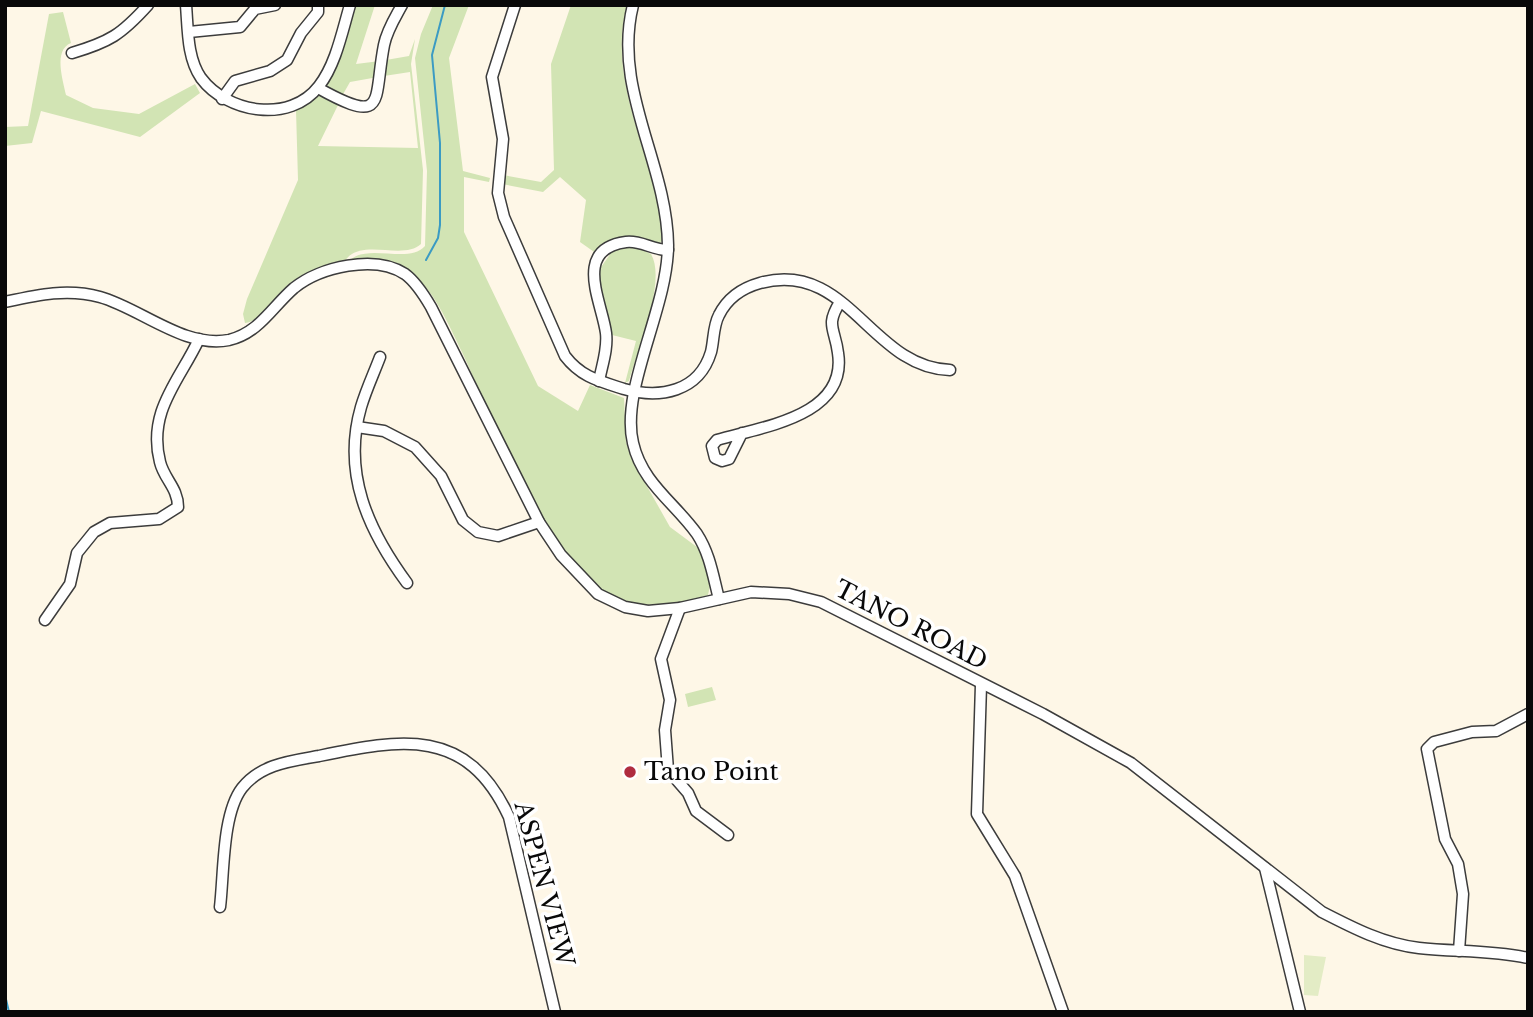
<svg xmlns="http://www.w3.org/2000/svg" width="1533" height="1017" viewBox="0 0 1533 1017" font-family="'Libre Baskerville',serif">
  <rect width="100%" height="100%" fill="#fef7e7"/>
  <g fill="#d2e4b4">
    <path d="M354,5H375L356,64L380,61L378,77L350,82L342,96L327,86Z"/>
    <path d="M433,5H469L449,58L463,171L490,178L489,182L464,177V232L538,386L578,411L590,385L624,398L626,442L631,458L670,527L701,550L710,586L708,595C678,605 645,610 615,597C547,566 493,418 462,352C448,324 433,286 406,269C389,258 368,260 349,261C368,242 408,265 425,246L427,171L415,58L421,34Z"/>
    <path d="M571,5H627C605,85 658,160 663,240L659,244L652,245L638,239L597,254L580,242L586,200L560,177L543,192L502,184L503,175L541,182L554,170L551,64Z"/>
    <path d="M63,12L71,43C53,50 63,80 66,95L93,108L139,114L195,84L200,93L140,137L41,111L32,143L5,146V127L28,126L49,14Z"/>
    <path d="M415,39L411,64L423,170L421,244C403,261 360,237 345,261C325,265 305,271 289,284C275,295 263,321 245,323L243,314L247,299L298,180L296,110L320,94L339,103L318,146L418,148L410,72L384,76L386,60L409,56Z"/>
    <path d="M632,245L651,254C667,281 637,351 629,381L625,383L636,341L608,334L597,273L613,250Z"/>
    <path d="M712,687L716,700L688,707L685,694Z"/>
  </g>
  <path fill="#e3ecc5" d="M1304,955L1326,957L1318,996L1304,995Z"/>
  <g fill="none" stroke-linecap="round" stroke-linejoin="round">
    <g stroke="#3b9bc3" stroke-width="2">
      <path d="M426,260L438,238L440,225V143L432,55L445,5"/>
      <path d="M5,995L9,1012"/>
    </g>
    <defs>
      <g id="minor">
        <path d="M186,5C188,29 187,58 201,78C227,113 290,124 319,86C336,64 342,32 350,5"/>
        <path d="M515,5L492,77L503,139L498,193L504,217L565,356C581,377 599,381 624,389C660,399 699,392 711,352C714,340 713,326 719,315C727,299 742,288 760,283C848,259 871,368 950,370"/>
        <path d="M633,5C612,89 667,163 668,245C668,308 620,389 633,443C642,483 675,503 697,534C710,554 713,576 719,599"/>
        <path d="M189,32L240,27L255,9L275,5"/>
        <path d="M72,53C109,42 121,35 148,5"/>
        <path d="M318,88C388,127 373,101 384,45C387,30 395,18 402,5"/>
        <path d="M222,99L235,81L270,71L287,60L301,33L318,12V5"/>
        <path d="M5,302C37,295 67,288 100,297C140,308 185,349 229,340C259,333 272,307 294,288C320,267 375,254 405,274C416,282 424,295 431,307L539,522L561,555L598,594L625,607L648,611L680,608L751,592L789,594L821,602L1043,714L1131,763L1322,912C1353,928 1384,944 1419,948C1455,952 1492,950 1528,958"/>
        <path d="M380,357C374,373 366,390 361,407C342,473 368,530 407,583"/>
        <path d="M599,381C602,365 608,349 606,333C602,302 572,249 626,242C641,240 652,250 668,250"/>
        <path d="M357,427L384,431L415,447L441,476L463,520L478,532L498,536L539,522"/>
        <path d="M742,433L729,459L722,461L715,458L712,446L717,440C760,427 848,417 838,353C835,328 825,326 840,302"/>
        <path d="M680,608L661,659L670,700L665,730L668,770L688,793L696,811L728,835"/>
        <path d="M45,620L70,584L77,553L94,532L110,523L159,519L178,507C178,488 164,479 160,462C147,411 180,380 199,339"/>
        <path d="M981,685L977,814L1015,876L1063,1012"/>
        <path d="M1265,868L1300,1012"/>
        <path d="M220,907C224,874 222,814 242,788C261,764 291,761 319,756C401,739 467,726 509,817L555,1012"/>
        <path d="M1459,951L1463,894L1458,864L1445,839L1427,749L1434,742L1472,732L1496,731L1528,714"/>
      </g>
    </defs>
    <use href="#minor" stroke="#3c3c3c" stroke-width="13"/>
    <use href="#minor" stroke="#fff" stroke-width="10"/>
  </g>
  <circle fill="#af2c3f" stroke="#fff" stroke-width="2.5" cx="630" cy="772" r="7"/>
  <g text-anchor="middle" stroke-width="7" stroke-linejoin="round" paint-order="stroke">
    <g font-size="24" fill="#090909" stroke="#fff">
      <text transform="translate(911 625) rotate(27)" y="8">TANO ROAD</text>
      <text transform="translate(544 884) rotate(75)" y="8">ASPEN VIEW</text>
    </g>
    <g font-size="24" fill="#090909" stroke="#fff" text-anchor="start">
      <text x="644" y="780">Tano Point</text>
    </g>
  </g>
  <rect width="1533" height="1017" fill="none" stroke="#090909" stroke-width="14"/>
</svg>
